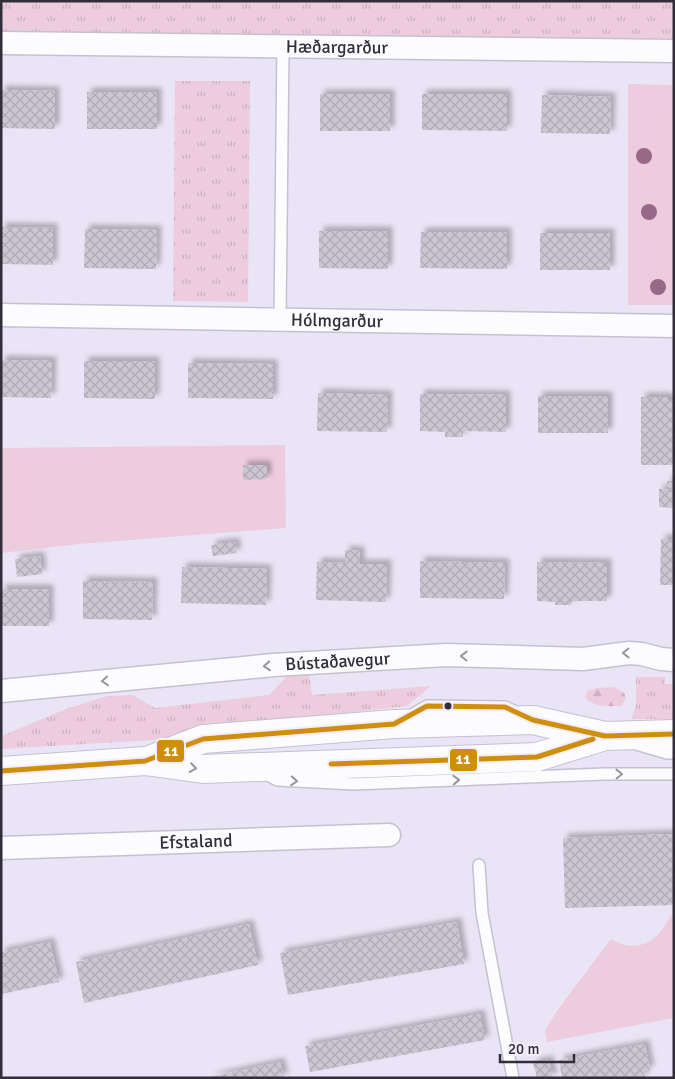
<svg xmlns="http://www.w3.org/2000/svg" width="675" height="1079" viewBox="0 0 675 1079" font-family="Signika,sans-serif">
  <defs>
    <pattern id="grass-tufts" width="24" height="20" patternUnits="userSpaceOnUse" patternTransform="scale(1.25)"><rect width="24" height="20" fill="#edccde"/><path d="M3 7l-1-3M5 7V3M7 7l1-3M15 17l-1-3M17 17v-4M19 17l1-3" fill="none" stroke="#ccb0bf"/></pattern>
    <pattern id="forest-firs" width="22" height="20" patternUnits="userSpaceOnUse" patternTransform="scale(1.25)"><rect width="22" height="20" fill="#edccde"/><path d="M5 1l3.5 6h-7zM16 11l3.5 6h-7z" fill="#ccb0bf"/></pattern>
    <pattern id="building-cross-hatch" width="8" height="8" patternUnits="userSpaceOnUse" patternTransform="scale(1.25)"><rect width="8" height="8" fill="#ccc6d3"/><path d="M0 0l8 8M0 8l8-8" fill="none" stroke="#b0aab6"/></pattern>
    <filter id="shadow"><feDropShadow dx="4.5" dy="-4.5" stdDeviation="2.5" flood-color="#0004"/></filter>
  </defs>
  <rect width="100%" height="100%" fill="#eae5f6"/>
  <g fill="url(#grass-tufts)">
    <path d="M1,1H674V39L1,35Z"/>
    <path d="M175,81H250L248,302L173,301Z"/>
    <path d="M309,674L312,695L431,686L407,706L254,723L155,740L1,749V736L66,709L107,696L133,695L155,708L269,695L286,677Z"/>
    <path d="M636,677H665V684H674V719H631L636,706Z"/>
  </g>
  <path fill="url(#forest-firs)" d="M614,687L624,693L626,698L621,706C607,706 596,708 585,698L587,691L597,688Z"/>
  <g fill="#edccde">
    <path d="M628,84L674,85V305H628Z"/>
    <path d="M285,445L286,528L79,544L1,553V448Z"/>
    <path d="M670,916H674V1018L547,1042L545,1030L559,1008L611,939C637,955 659,941 670,916Z"/>
  </g>
  <g fill="url(#building-cross-hatch)" filter="url(#shadow)">
    <path d="M1,90L55,91V129L1,128Z"/>
    <rect x="87" y="92" width="70" height="37"/>
    <rect x="320" y="94" width="70" height="37"/>
    <path d="M422,94H507V131L422,130Z"/>
    <path d="M542,95L611,97L610,134L541,133Z"/>
    <path d="M1,227L53,228V265L1,264Z"/>
    <path d="M85,229L157,230L156,269L84,268Z"/>
    <path d="M319,231H388V269L319,268Z"/>
    <path d="M421,232H507V269L420,268Z"/>
    <rect x="540" y="233" width="70" height="37"/>
    <path d="M1,360L52,361L51,398L1,397Z"/>
    <path d="M84,361H155V399L84,398Z"/>
    <path d="M188,363L273,364V399L188,398Z"/>
    <path d="M318,393L388,395L387,432L317,431Z"/>
    <path d="M420,394L506,395V432L463,431V437H445V432L420,431Z"/>
    <rect x="538" y="396" width="70" height="37"/>
    <path d="M641,397H668V400H674L673,465H641Z"/>
    <path d="M243,465H267V479L243,480Z"/>
    <path d="M667,481H674V508L659,507V489H667Z"/>
    <path d="M661,539H674V585H660Z"/>
    <path d="M235,542L237,553L213,556L211,545Z"/>
    <path d="M345,550L360,551V564H387L386,602L316,600L317,562L345,563Z"/>
    <path d="M40,556L42,574L17,577L15,559Z"/>
    <path d="M420,561L505,563L504,599L420,598Z"/>
    <path d="M537,562L607,563V601H572L571,605H555V602L537,601Z"/>
    <path d="M182,567L267,569L266,605L181,603Z"/>
    <path d="M83,581L153,582L152,620L83,619Z"/>
    <rect x="1" y="589" width="48" height="37"/>
    <path d="M674,834V905L565,908L563,838Z"/>
    <path d="M457,922L464,964L288,995L280,953Z"/>
    <path d="M249,924L258,965L84,1003L76,962Z"/>
    <path d="M50,942L59,982L1,994V952Z"/>
    <path d="M480,1014L485,1040L310,1072L305,1046Z"/>
    <path d="M645,1044L650,1070L644,1071L645,1078H562L559,1060Z"/>
    <path d="M549,1060L553,1078H537L533,1063Z"/>
    <path d="M280,1062L284,1078H211V1077Z"/>
  </g>
  <g fill="none" stroke-linecap="round" stroke-linejoin="round">
    <defs>
      <g id="lane">
        <path d="M280,319L283,46"/>
        <path d="M408,717L427,706L505,707L518,713"/>
        <path d="M636,744L667,753H674"/>
        <path d="M268,775L277,780L354,784L605,774H674"/>
        <path d="M479,865L482,913L513,1078"/>
      </g>
      <g id="street">
        <path id="s1" d="M1,43L674,51"/>
        <path id="s2" d="M1,315L674,326"/>
        <path id="s3" d="M1,691L274,665L446,655L583,659L629,653L642,654L661,659L674,660"/>
        <path id="s4" d="M1,848L389,835"/>
      </g>
      <g id="secondary">
        <path d="M147,761L203,739L394,724L533,720L605,736L674,734"/>
        <path d="M1,771L145,761L203,769L537,757L605,736"/>
      </g>
    </defs>
    <use href="#lane" stroke="#c5c1d0" stroke-width="14"/>
    <use href="#street" stroke="#c5c1d0" stroke-width="25"/>
    <use href="#secondary" stroke="#c5c1d0" stroke-width="30"/>
    <use href="#lane" stroke="#fcfbfe" stroke-width="11"/>
    <use href="#street" stroke="#fcfbfe" stroke-width="22"/>
    <use href="#secondary" stroke="#fcfbfe" stroke-width="28"/>
    <defs>
      <g id="bus-1">
        <path d="M331,764L537,757L593,739"/>
        <path d="M1,771L145,761L203,739L394,724L427,706L505,707L533,720L605,736L674,734"/>
      </g>
    </defs>
    <use href="#bus-1" stroke="#f2eefd" stroke-width="9"/>
    <use href="#bus-1" stroke="#cf8e0c" stroke-width="5"/>
  </g>
  <g fill="#976987">
    <circle cx="644" cy="156" r="8"/>
    <circle cx="649" cy="212" r="8"/>
    <circle cx="658" cy="287" r="8"/>
  </g>
  <defs><path id="oneway-chevron" d="M-2-3.5L2.5 0L-2 3.5" fill="none" stroke-width="1.6" stroke-linecap="round" stroke-linejoin="round" transform="scale(1.25)"/></defs>
  <g stroke="#96949c">
    <use href="#oneway-chevron" transform="translate(626 653) rotate(179)"/>
    <use href="#oneway-chevron" transform="translate(464 656) rotate(-179)"/>
    <use href="#oneway-chevron" transform="translate(267 666) rotate(175)"/>
    <use href="#oneway-chevron" transform="translate(105 681) rotate(175)"/>
    <use href="#oneway-chevron" transform="translate(193 768) rotate(8)"/>
    <use href="#oneway-chevron" transform="translate(619 774) rotate(-1)"/>
    <use href="#oneway-chevron" transform="translate(456 780) rotate(-2)"/>
    <use href="#oneway-chevron" transform="translate(294 781) rotate(4)"/>
  </g>
  <circle fill="#312d3b" stroke="#f2eefd" stroke-width="2" cx="448" cy="706" r="4.5"/>
  <g text-anchor="middle" stroke-width="4" stroke-linejoin="round" paint-order="stroke">
    <g font-size="18" fill="#312d3b" stroke="#f2eefd">
      <text dy="6" stroke="none"><textPath href="#s1" startOffset="336">Hæðargarður</textPath></text>
      <text dy="6" stroke="none"><textPath href="#s2" startOffset="336">Hólmgarður</textPath></text>
      <text dy="6" stroke="none"><textPath href="#s3" startOffset="338">Bústaðavegur</textPath></text>
      <text dy="6" stroke="none"><textPath href="#s4" startOffset="195">Efstaland</textPath></text>
    </g>
  </g>
  <g stroke="#f2eefd" stroke-width="2">
    <rect x="156" y="739" width="29" height="24" rx="5" fill="#cf8e0c"/>
    <rect x="449" y="748" width="29" height="24" rx="5" fill="#cf8e0c"/>
  </g>
  <g font-size="14" text-anchor="middle" font-weight="bold" fill="#fff">
    <text x="171" y="756">11</text>
    <text x="463" y="764">11</text>
  </g>
  <rect width="675" height="1079" fill="none" stroke="#312d3b" stroke-width="5"/>
  <path d="M500 1054v8h74v-8" fill="none" stroke="#312d3b" stroke-width="2.5"/>
  <text x="508" y="1054" font-size="15" fill="#312d3b" stroke="#f2eefd" stroke-width="4" paint-order="stroke">20 m</text>
</svg>
